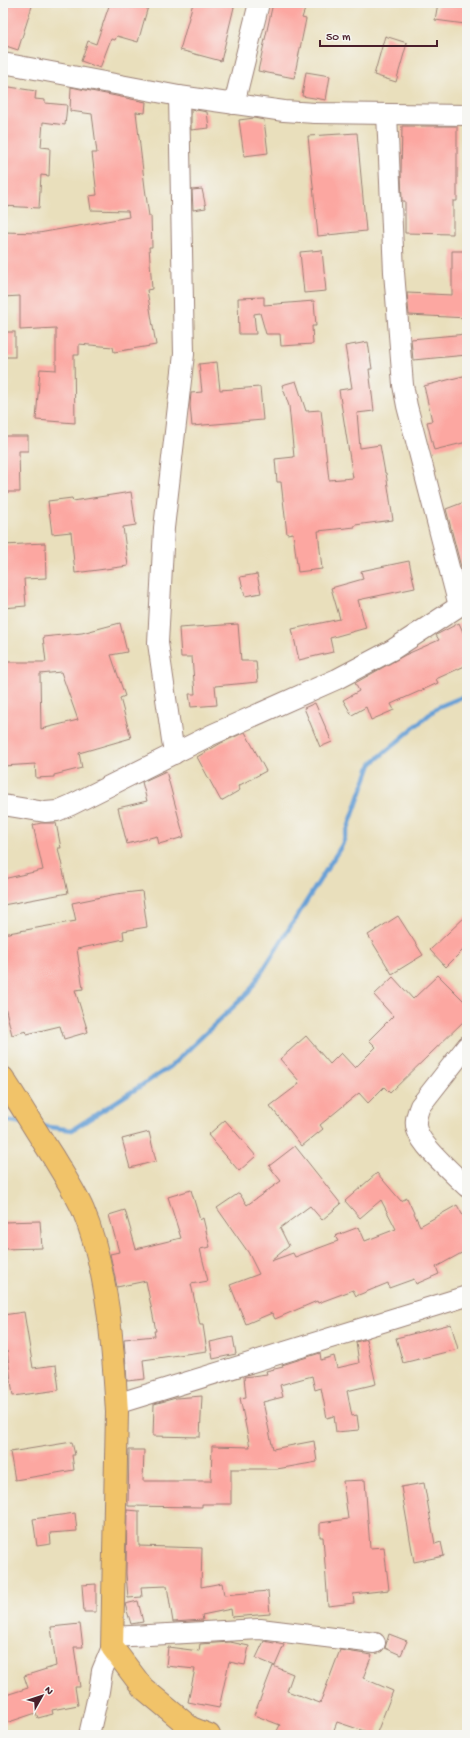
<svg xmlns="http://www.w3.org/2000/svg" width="470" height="1738" viewBox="0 0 470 1738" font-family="'Gochi Hand',sans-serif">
  <rect width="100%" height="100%" fill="#f6f6f2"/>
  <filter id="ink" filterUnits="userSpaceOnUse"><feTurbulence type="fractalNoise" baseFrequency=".025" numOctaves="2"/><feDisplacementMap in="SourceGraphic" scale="8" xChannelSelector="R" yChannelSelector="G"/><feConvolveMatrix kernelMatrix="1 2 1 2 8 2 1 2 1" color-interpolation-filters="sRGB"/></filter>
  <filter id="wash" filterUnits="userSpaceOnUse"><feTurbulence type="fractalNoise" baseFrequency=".012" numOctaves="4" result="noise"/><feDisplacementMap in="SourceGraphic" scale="16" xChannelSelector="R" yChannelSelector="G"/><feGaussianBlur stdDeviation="0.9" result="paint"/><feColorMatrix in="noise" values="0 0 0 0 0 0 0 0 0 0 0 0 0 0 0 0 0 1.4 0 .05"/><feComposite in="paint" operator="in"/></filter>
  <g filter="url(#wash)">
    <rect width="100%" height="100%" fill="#e9dfbc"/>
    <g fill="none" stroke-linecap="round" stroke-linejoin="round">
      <g stroke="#68a0d6" stroke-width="4.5">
        <path d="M3,1120L23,1123"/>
        <path d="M42,1126L72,1130L170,1067L249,992L342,845L371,764L438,707L467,695"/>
      </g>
    </g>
    <g id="blocks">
      <g fill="#fca7a1" fill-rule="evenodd">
        <path d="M6,3H33L18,50L3,45V12Z"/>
        <path d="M110,3H149L138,42L117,36L115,40L111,39L100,68L81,61L88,41L96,44Z"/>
        <path d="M193,3H235L221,61L180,50Z"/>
        <path d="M273,3H307L302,18L306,19L294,78L258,71Z"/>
        <path d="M438,3H467L465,24L435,20Z"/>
        <path d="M385,36L407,43L396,82L374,75Z"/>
        <path d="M306,72L330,76L326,100L302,96Z"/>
        <path d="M3,86L36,91L35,99L45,100V103L67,105L65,125L43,122L41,147L50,148L49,176L41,175L39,208L3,206Z"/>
        <path d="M71,87L146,102L145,113L136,112L145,188L149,216H151L152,247H149L152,289L147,290L156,345L114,352L113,347L79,344V355H74L75,423L36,420L40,369L56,370V328L20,330V296L3,297V232L39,233L129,217L128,211L91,210L89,196L97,195L92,153H97L92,114L70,111Z"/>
        <path d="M191,109L207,112L209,128L191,130Z"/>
        <path d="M254,118L264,120L268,153L244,156L239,120Z"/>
        <path d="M402,126H457V201H453V234L405,233V201H402L401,173Z"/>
        <path d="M357,133L366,231L318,236L308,136Z"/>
        <path d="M202,189L206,208L193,210L192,190Z"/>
        <path d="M322,250L326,291L304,293L300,252Z"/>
        <path d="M452,251H467V318L409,315L407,293L452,295Z"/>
        <path d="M264,297V305L314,301L316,326H312L313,344L281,346L280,334H266L260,313L254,314L256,334H239L238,298Z"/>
        <rect x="3" y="332" width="12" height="25"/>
        <path d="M467,334V355L413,360L411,339Z"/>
        <path d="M368,342L372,369H369L374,411L357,413L360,448L380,445L385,473H386L393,520L355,525V527L318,531L322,569L298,572L293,533L287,534L281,482H277L275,459L294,457L289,406L282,385L296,381L306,411L321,410L329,480L353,478L339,390L352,388L345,346Z"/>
        <path d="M217,362L220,390L260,387L263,420L192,426L190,405L191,393L202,392L199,364Z"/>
        <path d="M467,375V442L434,450L427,422L432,421L424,386Z"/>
        <path d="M3,436H28V451H19L20,492H3Z"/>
        <path d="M131,492L136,525L123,527L128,566L75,573L71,532L52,534L48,501L72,498L73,501Z"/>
        <path d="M467,501V590L446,509Z"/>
        <path d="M45,543L46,578L24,579L26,606L3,608V545Z"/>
        <path d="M409,561L415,588L358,600L366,628L330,638L333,652L299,660L292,629L340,619L331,588L363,579L361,571Z"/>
        <path d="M257,574L261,593L245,596L240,577Z"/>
        <path d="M120,623L127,652L111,655L125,696L120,698L131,738L79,753L82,768L54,775V777L36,778L35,764L3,766V662H46L43,637L82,633ZM61,672L78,720L41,729L40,674Z"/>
        <path d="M459,623L467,641V665L436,679L438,683L391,704L394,710L371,720L366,707L352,715L343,700L359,691L355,683L405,655L439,640L436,635Z"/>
        <path d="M238,624L241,661H256L258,682L215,686L217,705L191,707L189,694H195L192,657H181L179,628Z"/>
        <path d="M315,703L332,742L320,747L304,708Z"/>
        <path d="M245,732L266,771L238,786L240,790L221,801L197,757L221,743Z"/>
        <path d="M166,771L184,837L159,844L157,836L127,844L118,808L147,801L142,782Z"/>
        <path d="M41,823H56L61,848H58L68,893L3,905V879L43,870L33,825Z"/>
        <path d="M142,891L147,927L123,931L124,939L77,949L83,989L75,990L88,1032L64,1039L60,1026L27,1034L26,1031L12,1035L3,998V934L76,921L72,903L116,894Z"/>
        <path d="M467,915V946L446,967L430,950Z"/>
        <path d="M398,916L423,955L392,974L368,935Z"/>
        <path d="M438,975L467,1004V1018L390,1093L384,1087L368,1103L359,1093L320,1125L323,1129L302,1146L270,1106L299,1084L298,1082L299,1081L280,1059L306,1036L330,1064L341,1053L355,1068L376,1047L369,1040L393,1016L374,995L393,977L413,999Z"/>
        <path d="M225,1120L256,1156L239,1171L208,1135Z"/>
        <path d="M149,1132L156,1161L130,1168L122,1139Z"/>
        <path d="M295,1146L341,1204L322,1220L310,1206L280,1228L289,1246L271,1261L293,1253L295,1257L338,1241L335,1236L359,1227L365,1241L396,1229L381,1200L360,1218L345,1201L377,1173L401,1201L407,1198L420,1226L457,1205L467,1223V1250L436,1267L439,1274L416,1284L414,1279L389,1288L388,1283L356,1296L353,1290L318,1303L317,1301L275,1319L272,1313L246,1324L230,1285L259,1274L248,1252L217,1208L239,1193L247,1205L281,1181L269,1166Z"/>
        <path d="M191,1190L200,1220L203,1218L210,1247L200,1249L208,1281L191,1284L200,1325H203L207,1351L143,1360L145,1379L127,1381L124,1339L155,1336L154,1331H156L146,1281L117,1287L110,1254L119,1252L109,1215L125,1210L136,1249L181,1238L168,1197Z"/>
        <path d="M40,1221L42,1248L3,1249V1222Z"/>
        <path d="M24,1312L33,1368L56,1365L59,1390L13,1396L7,1351L3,1352V1315Z"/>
        <path d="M451,1324L458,1349L403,1363L396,1338Z"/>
        <path d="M233,1337L236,1354L213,1359L210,1342Z"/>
        <path d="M366,1339L376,1384L347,1391L352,1416L357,1415L359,1430L336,1432L334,1416L327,1418L321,1388L315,1390L312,1376L280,1385L283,1397L263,1402L273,1449L314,1441L317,1462L277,1469H231V1504H202V1507L128,1506L129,1450H144L143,1481H211L212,1446L250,1447L240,1398L246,1397L244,1377L267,1374L266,1371L283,1367L282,1365L320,1353L321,1360L334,1356L337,1368L359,1363L356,1342Z"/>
        <path d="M202,1396L200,1437L153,1436L154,1404L176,1398Z"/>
        <path d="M72,1442L75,1455H72L74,1470L15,1480L10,1452Z"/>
        <path d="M365,1480L370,1548L384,1547L389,1590L353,1594L354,1603L328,1606L323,1537H320V1523L348,1519L343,1481Z"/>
        <path d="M424,1483L435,1544L441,1542L444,1556L414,1562L401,1487Z"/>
        <path d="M127,1510L139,1511V1546L202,1548L201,1587L222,1583L224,1595L268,1591L270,1614L232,1617L231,1609L202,1615L203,1620L173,1622L167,1586L141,1587L142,1597L128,1598L126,1573Z"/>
        <path d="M75,1513L77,1531L50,1533L51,1544L37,1546L33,1519Z"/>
        <path d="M96,1584V1612H84L82,1585Z"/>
        <path d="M138,1601L143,1622L131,1624L125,1604Z"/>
        <path d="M80,1624L83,1647H74L80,1687H75L78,1705L52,1710L53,1714L38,1718L36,1713L6,1723L3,1714V1696L28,1688L24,1676L56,1666L51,1627Z"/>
        <path d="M389,1634L407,1641L401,1655L385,1648Z"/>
        <path d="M264,1641L284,1645L275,1666L256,1658Z"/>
        <path d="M230,1642L249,1646L245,1665L229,1662L219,1708L188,1702L195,1669L166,1666L168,1647L199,1651L200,1644Z"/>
        <path d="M340,1650L372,1655L363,1678L393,1691L376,1735L337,1722L332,1735H275L280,1725L254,1715L273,1666L293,1674L287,1691L320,1703Z"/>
      </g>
    </g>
  </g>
  <g filter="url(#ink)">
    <use href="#blocks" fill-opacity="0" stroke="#9a7f74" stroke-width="1"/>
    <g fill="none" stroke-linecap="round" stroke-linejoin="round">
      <defs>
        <g id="minor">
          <path d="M3,63L179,96L284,111L315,113L467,115"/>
          <path d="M234,104L259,3"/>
          <path d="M387,114L394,272L403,385L407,406L459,606"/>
          <path d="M174,754L158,643L164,528L184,354L179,96"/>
          <path d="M3,805L45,812L57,811L71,805L211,735L337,679L392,650L467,601"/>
          <path d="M467,1046L420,1106C417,1114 414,1122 417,1130C422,1147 454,1174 467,1187"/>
          <path d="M116,1404L467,1296"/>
          <path d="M112,1637L260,1629L375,1643"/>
          <path d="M89,1735L99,1691L102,1671L112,1647"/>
        </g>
        <path id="major" d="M3,1078C20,1104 36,1131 53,1157C63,1174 75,1192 83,1210C108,1270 113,1347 117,1412L112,1647L143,1688L191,1728L209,1735"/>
      </defs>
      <use href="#minor" stroke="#9a7f74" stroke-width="22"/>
      <use href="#major" stroke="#9a7f74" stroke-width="24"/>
      <use href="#minor" stroke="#fff" stroke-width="20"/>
      <use href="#major" stroke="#f1c369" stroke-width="22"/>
    </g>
  </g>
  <rect width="470" height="1738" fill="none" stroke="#f6f6f2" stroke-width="16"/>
  <g transform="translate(42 1696) rotate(51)" stroke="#f6f6f2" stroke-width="3" paint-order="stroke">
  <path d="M0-3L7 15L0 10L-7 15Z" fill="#4a1f2b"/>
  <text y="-6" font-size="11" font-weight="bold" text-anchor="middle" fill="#4a1f2b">N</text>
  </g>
  <path d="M320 40v6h117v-6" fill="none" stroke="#4a1f2b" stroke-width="2"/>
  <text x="326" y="40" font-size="12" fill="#4a1f2b" stroke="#f6f6f2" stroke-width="3" paint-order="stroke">50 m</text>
</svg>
